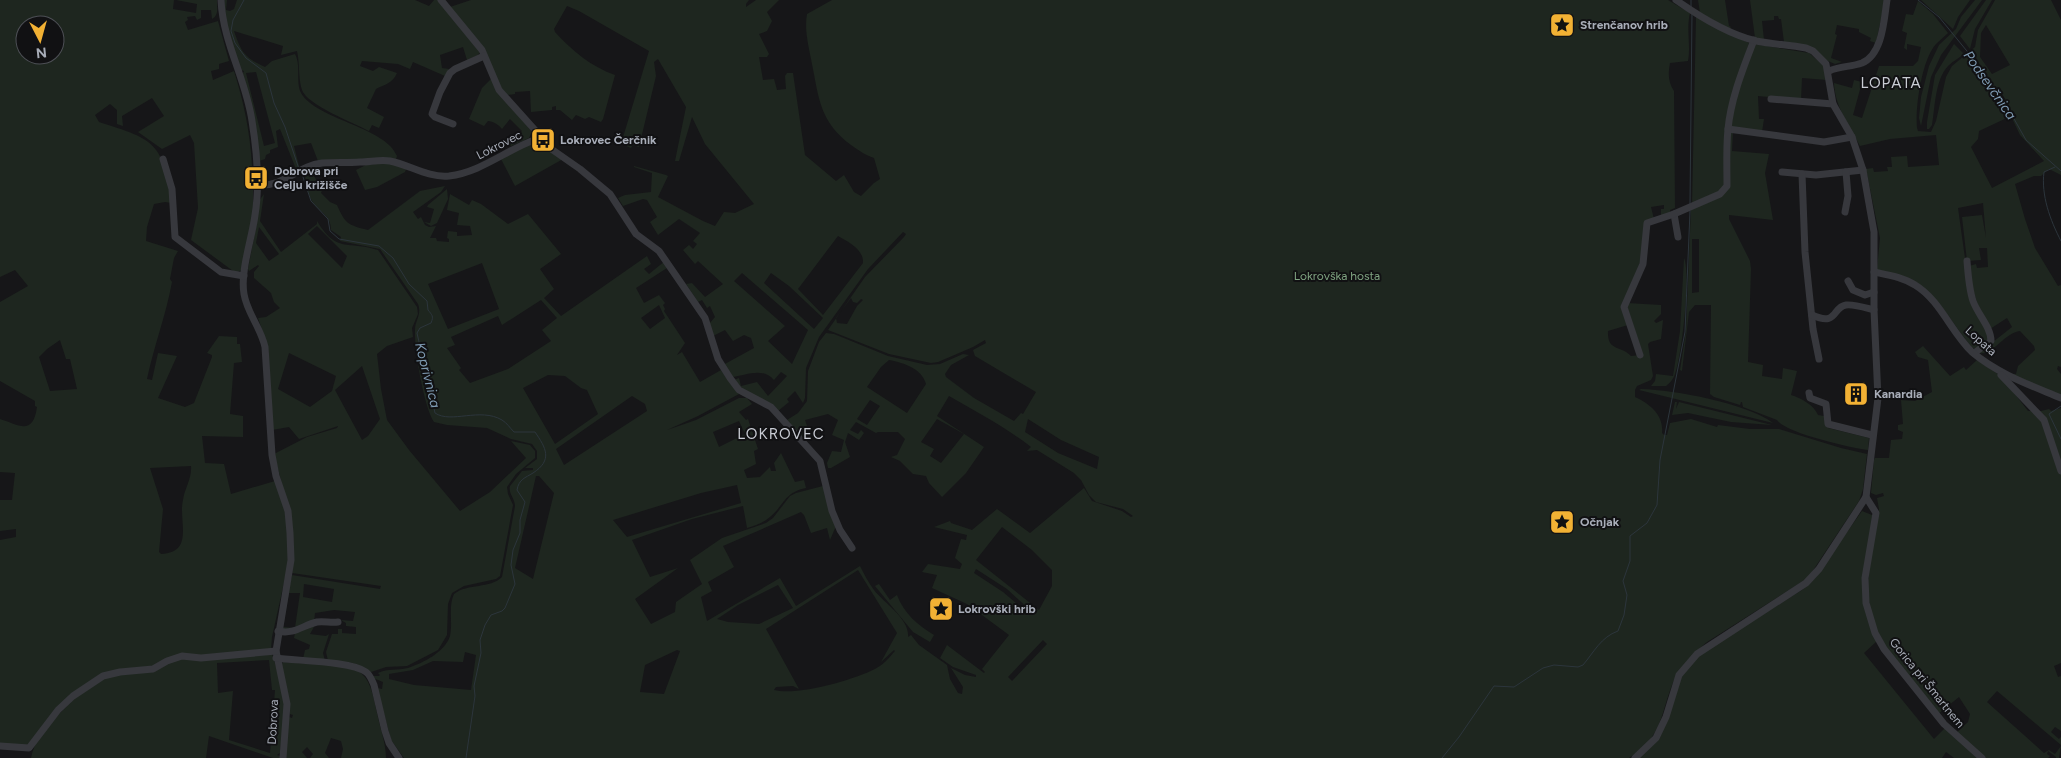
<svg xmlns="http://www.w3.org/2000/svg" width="2061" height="758" viewBox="0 0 2061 758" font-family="Figtree,sans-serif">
  <rect width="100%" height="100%" fill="#161618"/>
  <g fill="#1e261f" fill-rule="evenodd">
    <path d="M0,0H174L173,9L196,13L197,4L176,0H217C217,8 219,15 212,19L211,10H201V18L197,20L195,16L187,17L188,20L185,22L188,30L218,21L229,61L219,64V69L211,71L213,80L234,71C244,103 250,132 252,166L245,167V173L253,172V213L242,270L237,272L233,271L191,240L198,208L194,143L190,135L162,149L138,132L164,116L152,98L122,116L123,126L117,124V110L110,104L95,115L99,122C156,140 162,142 172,203L165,202L154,204L147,227L146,241L178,251L174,258L170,279L172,282C166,315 154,346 147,379L152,380L158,353L177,356L158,398L185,407L194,403L212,357V355L207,353L219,336L237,337V344H240L242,362L234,363L230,414L243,416V437L202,436L205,463L224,464L231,494L275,481L286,512L289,560L272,637L271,649L174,659L272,654L284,691L285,707L280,753L277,755L280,756V758H273L209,736L206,758H31C38,725 71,702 94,680L26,746L0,745V540L16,537V529L0,531V500H12L15,473L0,472V419C19,425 33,436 37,407L35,406V401L0,381V302L28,286L15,270L0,277ZM25,25H55V55H25ZM60,340L66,359H70L77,389L50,391L39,357L47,349ZM191,466C192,479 185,487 183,500C178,520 195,553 161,554L159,552L163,509L150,468ZM269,660L272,690H275L270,753L229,740L233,691L218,693L217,663Z"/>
    <path d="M224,0H227L226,10L230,11L234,9L237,0H415L429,6L434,0H438L480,52L478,55L467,60L463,47L440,55L442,68L449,69L445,76L413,62L410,69L398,64L362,61L360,66L373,71L379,67L397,73C392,84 385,84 376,89L367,108L384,117L379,128L372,125L369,131C354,123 307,105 302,90C298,78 300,64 297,51L281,55L283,46L234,31C241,52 245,58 265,67L272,61L295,54C302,67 294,85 303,96C321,120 386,128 397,156L396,159L318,161L311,143L294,146L299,166L296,169L280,129L276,131L278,147L270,150V153L266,155L265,159L259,161L242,75L244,71L240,70L227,31ZM256,72L275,143L264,146L246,73Z"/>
    <path d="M471,0H749L746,4V7L756,0H779L767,12L772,21L767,31L759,34L769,54L767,57H759L763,80L774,79L777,90L786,89L785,76L787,73H793L805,155L836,181L844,175L854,192L861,196L874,183L880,179L874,158C865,155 860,151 851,145C820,122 819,99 812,64C809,47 804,31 807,14L832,0H1668L1690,13C1686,29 1691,46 1688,61L1670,63C1668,74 1668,82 1674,91L1675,208L1670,210L1671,215L1661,217V209H1664V205L1651,207L1654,219L1651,220L1640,263L1623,303L1628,325L1608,331C1607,352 1621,345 1631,356L1642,355L1627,310V303L1661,305V314L1654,321L1656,323L1663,320L1661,339L1650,342L1648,344L1653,376L1651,380L1637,386L1635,390V397C1650,404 1664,415 1662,433L1664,435H1667L1670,423L1691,419L1717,427L1718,425L1750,429H1779L1841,448L1867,454L1863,489L1859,501L1808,578L1707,642C1694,653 1681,665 1674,680C1660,713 1664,736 1629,758H404L391,740L377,688L382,689L383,682L373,678V676H379L380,675L378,673C388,668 397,671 408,668C423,663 445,652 450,636C453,622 448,607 454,594C468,583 490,589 502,577L515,506C515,498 508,494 510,486L522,471L533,470V468H525L537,459V451L532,444L511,439L487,428L447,425L434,422C424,407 414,349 415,330C415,320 422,315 418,304L380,249L340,241L341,237L331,230C331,214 319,213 312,201C307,192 305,181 305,170L307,169L310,170L319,184H324L321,193L330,202L337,205C345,223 347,225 368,230L420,191L445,186L441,192L413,212L418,219L421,217L425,225L429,227L436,226L430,238H436L437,241L449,242V239L447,238L448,231L457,232V236L472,235L470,226L457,225L459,213L447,210L450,194L469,205L472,200L481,204L508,224L528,214L561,254L540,269L554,289L544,298L561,316L647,256L651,264L644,269L649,274L665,261L668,267L667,268L636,288L644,303L659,295L665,303L663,305L665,309L664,311L685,343L677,355L682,352L700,382L721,370L739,394L698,416L667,430L696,420L739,398H747L752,404L739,412L746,420L748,419L758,449L754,451L756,464L744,470L747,478L760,477L770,467L771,471H776L774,463L781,453L795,482L804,480L806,488C782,493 784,508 766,520C760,524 753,526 747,528L743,506L692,519L632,540L650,577L678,568L635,599L651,624L675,612L676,602L702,584L690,560L722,538L766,523L773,518L790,496L796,493L823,486L836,526L830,540L827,528L811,533L804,515L801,512L723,546L734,567L708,582L712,591L701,597L707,621L780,578L796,606L860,566C864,574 868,582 874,590C884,603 910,619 908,637L911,635L919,645L947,665L950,679L958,693L962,694L963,687L951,668L965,675L976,677V675L953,667L940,658L947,645L984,673L985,672L982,669L1009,635L967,604L932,588L937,575L922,572L928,564L960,569L962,564L955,558L961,539L966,540L967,535L934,527L950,521L951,523L972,530L997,509L1030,533L1084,488L1092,501L1122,511L1131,517L1133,516L1123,509L1096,502L1089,495L1081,480L1074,473L1037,450L1027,451L1031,447C1005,427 977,412 949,396L937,416L984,447L966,473L942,497L929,483L926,476L913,474L900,461L891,457L897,455L905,439L898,432H878L876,433L856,422L850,430L858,434L861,430L864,433L859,440L848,433L845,442L850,457L831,468H828L827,463L832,451L841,452L844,440L832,435L838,420L828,414L805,420L811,438H803L787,420L798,413L807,401L808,371L819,342L826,333L834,334L888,356L927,365L940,364L963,354L969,355L951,365L945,374L946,377L974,398L1014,421L1021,413L1023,414L1036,392L975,356L973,350L986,343L985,340L973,347L938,362L931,363L889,354L828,330L865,277L904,237L906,234L903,232L868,269L819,337L806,368L805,398L803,403L795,391L787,399L789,402L778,411L746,392L734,380L739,378L741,386L757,382L768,396L787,376L781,372L774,380C763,367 746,375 733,377L723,365L754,348L751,338L744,335L733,341L725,330L713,336L709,324L715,317L710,306L707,308L702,300L698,302L686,284L692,283L705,297L723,284L698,261L695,264L683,250L689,245L693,249L697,244L693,241L700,233L679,219L658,235L650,222L657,217L647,200L643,199L623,206L618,198L625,195L651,192L652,173L634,167V166L666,175L668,176L658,197L703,221L715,226L724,212L735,213L754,204L705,144L692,117L679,161H675L686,107L658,59L654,62L656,76L639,147L633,145L631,148L621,144L649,51L579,11L567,6L554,29L555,32C572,51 592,67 615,75L603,119L601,122L589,117L585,119L576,115L572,120L560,110H556V106L552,107V110L531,112L530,91L515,92V94L507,95L499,86L492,69L450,7ZM838,236C849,242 864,250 863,263L823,315L798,289ZM482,263L499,309L448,329L428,284ZM742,273L808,330L792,364L768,341L785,326L734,281ZM771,273L789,286L823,318L814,329L764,283ZM851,298L853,302L857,303L861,299L863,300L857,306L847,324L837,323L836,318ZM541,300L557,318L542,330L551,341L508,369L470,383L459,370L461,368L447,348L455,345L451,337L498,316L502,325ZM659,305L665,318L650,329L641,318ZM889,360C905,363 922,369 926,384L907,413L867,387L881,367ZM548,375L565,376L581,388L587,390L598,414L555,444L523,388ZM632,396L645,404L647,411L564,465L556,449ZM870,400L880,406L867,425L857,419ZM937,419L964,434L941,463L930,456L934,449L921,442ZM1028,419L1061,440L1099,457L1097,469L1058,453L1025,432ZM739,421L745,434L719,447L713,432ZM536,476H539L554,493L533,579L515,568ZM737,485L741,503L627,537L613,520L701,493ZM1002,527L1032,550L1052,570V586L1039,610L976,560ZM976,569L1007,589L1033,613L1030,615L1003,592L974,573ZM858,570L897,633L881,662L894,650L895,651C889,658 883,665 875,669C853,680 798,696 774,690L776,687L793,686L799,689L766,629ZM778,585L793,608L759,624L728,622L717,619L738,605ZM1043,640L1047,644L1012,681L1008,677ZM677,650L680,651L664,694L640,692L645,665ZM465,652L476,655L471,690L414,685L389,679V674L413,670L433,661L463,662Z"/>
    <path d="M1698,0H1725L1729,26L1731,27L1729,29L1700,13Z"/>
    <path d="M1750,0H1885L1876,43L1870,41L1871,38L1859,32V29L1837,25L1835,34L1837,35L1831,58L1842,62L1835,64L1784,42L1781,19H1779L1778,16H1774V20L1762,21L1764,40L1755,38Z"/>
    <path d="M1921,0H1970L1958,17L1953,29Z"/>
    <path d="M1975,0H1982L1941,55L1931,77L1921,126L1919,118L1921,97L1929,66L1939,45L1956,29L1961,17Z"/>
    <path d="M1986,0H1992L1975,29L1970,49L1960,36Z"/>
    <path d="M1995,0H2051L2061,20V175L2049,169L2041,176H2034L2015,184L2025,219L2035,248L2058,286L2061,285V367L2058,366L2057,369L2061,374V396L2009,374H2016L2018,366L2035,350L2034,346L2020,331C2004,333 1993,356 1979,353L2012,327L2007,318L1990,329C1977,309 1972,290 1969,266L1976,264L1977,268L1988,267L1987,248H1979L1981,260L1967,261L1962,217L1982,215L1986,238L1983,203L1958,208L1970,294L1976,312L1990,335C1989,342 1980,349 1973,348C1954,328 1942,299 1917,284C1905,276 1889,276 1877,269L1880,238L1866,169L1873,168L1874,172L1888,171L1887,167H1892L1891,157L1907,156L1908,167L1939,165L1936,135L1890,139L1860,146C1849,125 1835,107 1834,83L1852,88L1854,80L1862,82L1853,115L1862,118L1879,66H1913L1918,61L1921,47L1907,44V50L1904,48L1907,33L1902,31L1906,14L1913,15L1918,1L1933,14L1948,33C1944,37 1940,40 1936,44C1922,59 1915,107 1917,128L1918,131L1931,132L1936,121L1946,77L1952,66L1975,47L1978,30ZM1986,25L2010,65L1992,74L1980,57L1981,33ZM1974,55L1992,85C2002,90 2006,101 2011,110L2009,114L1972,62L1969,57ZM2011,116L2020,135L2044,161L1992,188L1971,147L1978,139L1979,131Z"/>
    <path d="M1696,17L1749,43L1736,85L1725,185L1722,190L1692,206Z"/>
    <path d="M1754,44L1809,53L1823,65L1827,80L1802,78L1801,100L1758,96L1759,119H1764L1762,132L1732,129C1727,110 1747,63 1754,44Z"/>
    <path d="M1954,44L1964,54C1959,58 1953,61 1948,66C1935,80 1935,107 1932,125L1929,129H1927V122L1935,75Z"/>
    <path d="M491,79L532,132L529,138L509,147L507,145L508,143L522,131L510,119L502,129C499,125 493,121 488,121L484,126L469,119L482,88Z"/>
    <path d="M1733,131L1732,151L1769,154L1765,173L1773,220L1729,215V219L1750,261L1751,269L1748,362L1763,365L1762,376L1782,379L1783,368L1797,371L1791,395C1801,398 1814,405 1818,415L1824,416L1828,428L1869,438L1868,450C1851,448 1785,433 1777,420L1743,407L1742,402H1741L1740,405L1714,397L1710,394L1711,305H1695L1689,312L1682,371L1680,370L1686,331L1691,209L1725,191L1729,133ZM1692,239H1699V292L1692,293Z"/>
    <path d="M534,144L543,146L563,159L515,186L501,159L522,147Z"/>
    <path d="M375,164H397L406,169L405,172L377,187L365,190L356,170L366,165Z"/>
    <path d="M447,189L448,199L437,223L431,226L424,222L430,223L434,209L427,207L428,205Z"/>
    <path d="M264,194L260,221L281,252L317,224V221C337,254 347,240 378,250L417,307L418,314L412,328L413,337L387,346L377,354L381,389L387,420L409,450L460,511L490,492L526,458L511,441L530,445L535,451V458L516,474L507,487L508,494L513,505L500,576L496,579L464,586L452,593L448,604L447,635L438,650L407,666L386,667L371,672L352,663L328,661L326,652L332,634H338V629H342V633L356,634V627L346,626V623L341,620L353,621L355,612L334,610L315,613L314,622C303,627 291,635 280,629L292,575L380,589L381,586L292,573L294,557L292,522L274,454L307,437L337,428L338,426L299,439L289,427L272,430L268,347L258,318L266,317L280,308L274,302L271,293L254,278V272L259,266L258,265L249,271L248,269L256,227L259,201ZM317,226L347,256L342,268L308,234ZM259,227L279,254L269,261L256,243ZM289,353L336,376L332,391L310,407L278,389ZM362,366L380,419L368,436L362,440L335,390ZM304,584L334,589L332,602L303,597ZM289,593H300L295,628L283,627Z"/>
    <path d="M1684,258C1691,273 1682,356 1675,374C1674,378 1670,383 1666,386H1651L1655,381L1656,374L1673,376L1680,331Z"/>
    <path d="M1923,346L1950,376L1964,367L1966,370L1977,360L2001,376L2028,411H2041L2049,409L2051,411L2061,408V663L2054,666L2058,677L2061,676V731L2055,727L2051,732L2059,739L2061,737V745L1997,691L1987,702L2044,753L2049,750L2055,754L2061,746L2059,758H2056V757L2048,751L2047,754L2050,756L2048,758H1985L1956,733L1968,722L1970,714L1959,697L1938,714L1883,644C1859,598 1869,565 1878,518L1879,509L1877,498L1884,496L1883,493L1876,495L1871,493L1874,460L1875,458H1889L1891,440L1902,439L1903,432L1898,430V425L1903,424L1901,400L1915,401L1932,392L1928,360L1918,357L1915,352Z"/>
    <path d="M1641,389C1675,390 1746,403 1773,423L1639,390Z"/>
    <path d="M1675,402H1677L1676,409L1679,402L1772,425L1731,422L1688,413L1672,415Z"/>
    <path d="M1862,511L1872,515L1873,522L1862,584L1877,641L1864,653L1934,739L1945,728L1979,758H1954L1946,752L1942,758H1638C1662,739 1668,697 1685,671C1698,652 1721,641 1740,629C1761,616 1781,603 1802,590L1812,581Z"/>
    <path d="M879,584L890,600L897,595C904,614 918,625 934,635L930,642L913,632L875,586Z"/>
    <path d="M315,625L310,634L326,636L329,634L323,653L325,661L303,659L305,650L309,649L310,645L294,638L295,633Z"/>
    <path d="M283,662C301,664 351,663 362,674C372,683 374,701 377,713C380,728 386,743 386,758H341L343,749L341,741L331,738L325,753L329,758H310L313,754L307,747L302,752L307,758H285L289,717L292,718L293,715L290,714L281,665Z"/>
  </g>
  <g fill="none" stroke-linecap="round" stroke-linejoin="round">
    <g stroke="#2c353c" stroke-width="1">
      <path d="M244,0L233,20L231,31L235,43L246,58L266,73L274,103L285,127L299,169"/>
      <path d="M1691,0V7"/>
      <path d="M1918,0L1939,17L1971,56L1984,77L2004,101L2026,140L2061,171"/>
      <path d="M2055,167L2044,172C2041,195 2050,220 2061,241"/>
      <path d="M302,174L311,201L328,219L330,231L339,239L379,246L393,258L409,284L427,301L428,310C432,315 434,316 431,323L420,328L417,333L435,413C451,424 480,407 502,420C507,423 510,428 514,432H535C546,448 553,460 533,473C525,478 519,479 517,490L525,502L520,520V533L513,550L511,565L515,584L505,608L502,611L491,615L485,625L480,640L481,653L474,686L475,696L466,758"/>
      <path d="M1690,204L1692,13"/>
      <path d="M2061,406L2049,414L2061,439"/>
      <path d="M1442,758L1459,737L1494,686L1514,687L1543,668L1554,665L1578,667L1583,665C1594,652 1601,637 1618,631L1624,615L1627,595L1623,581L1630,561V536L1647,523L1657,505L1660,460L1685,332L1690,211"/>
    </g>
    <g stroke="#37383d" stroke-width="7">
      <path d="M221,0C223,43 246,79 252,121C257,152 260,185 255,215C252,239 240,271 244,294C247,313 261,328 265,347L272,455L276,476L288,511L290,533L291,560L276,651L287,704L283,758"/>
      <path d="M441,0L482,50L499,90L535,130L537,139"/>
      <path d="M1829,71C1840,66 1851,67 1862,63C1883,54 1884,19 1887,0"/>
      <path d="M1771,99L1833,104"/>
      <path d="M453,124L435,117L432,114L440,92L450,73L455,69L484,56"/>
      <path d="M1728,129L1824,142L1852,137"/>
      <path d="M537,139L580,169L610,194L636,234L659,251L705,318L718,359L730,378L739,390L771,407L820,461L832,511L840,530L852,548"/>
      <path d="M163,159L172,189L175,237L221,272L244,276"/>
      <path d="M1782,172L1816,175L1863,170"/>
      <path d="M1802,174L1805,252L1813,329L1819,359"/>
      <path d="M258,185C285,187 297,166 322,163C334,162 347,163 360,162C370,162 381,159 390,161C410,165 428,178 449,176C482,172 507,149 537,139"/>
      <path d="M1845,212L1848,196L1846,172"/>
      <path d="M1678,237L1674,214L1720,194L1727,186C1727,167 1726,148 1728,129C1731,98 1743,69 1754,40"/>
      <path d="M1967,261C1968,274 1969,289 1973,301C1978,315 1991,327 1991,341L1974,353"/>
      <path d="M1874,272C1888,275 1903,277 1915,285C1940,300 1951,332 1972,352C1998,374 2030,385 2061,398"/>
      <path d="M1848,281L1853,290L1865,295L1874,292"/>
      <path d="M1812,315C1838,327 1832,307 1846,305C1854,304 1866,308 1874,310"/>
      <path d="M1640,355L1624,307L1643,264L1647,223L1674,214"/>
      <path d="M2001,375L2044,420L2061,471"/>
      <path d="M1809,393L1810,398L1826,404L1828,424L1872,435"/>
      <path d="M1866,497L1876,513L1865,578L1866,603L1875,633L1884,649L1944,724L1982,758"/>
      <path d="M278,631C294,635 303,625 317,622C324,621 331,623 338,622"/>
      <path d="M276,658C297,661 351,661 366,672C370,675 372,680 374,685L385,731L389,743L399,758"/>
      <path d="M0,746L29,748L58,710L73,696L103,676L120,672L153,669L167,661L182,656L201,658L276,651"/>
      <path d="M1635,758L1656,738L1666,717L1679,675L1697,654L1806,583L1819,569L1866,497L1878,398L1874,310V232L1863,170L1852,137L1833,104L1826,64L1813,51L1806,48C1789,45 1772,44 1756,41C1727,34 1700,17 1676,0"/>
    </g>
  </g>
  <defs>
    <symbol id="sight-square" viewBox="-11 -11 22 22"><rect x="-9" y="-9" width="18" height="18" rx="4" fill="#f2b134" stroke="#111113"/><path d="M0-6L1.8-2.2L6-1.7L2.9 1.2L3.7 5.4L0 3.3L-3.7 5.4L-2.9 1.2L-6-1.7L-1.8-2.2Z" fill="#111"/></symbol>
    <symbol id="bus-square" viewBox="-11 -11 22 22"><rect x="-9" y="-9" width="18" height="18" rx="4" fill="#f2b134" stroke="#111113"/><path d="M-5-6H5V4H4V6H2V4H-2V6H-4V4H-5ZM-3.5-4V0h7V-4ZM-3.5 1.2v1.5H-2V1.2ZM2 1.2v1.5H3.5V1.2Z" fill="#111"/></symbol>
    <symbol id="building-square" viewBox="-11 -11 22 22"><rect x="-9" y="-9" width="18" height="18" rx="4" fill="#f2b134" stroke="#111113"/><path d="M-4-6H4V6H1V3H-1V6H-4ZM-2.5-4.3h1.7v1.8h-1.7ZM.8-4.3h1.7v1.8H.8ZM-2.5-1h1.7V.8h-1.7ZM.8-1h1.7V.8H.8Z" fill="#111"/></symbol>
  </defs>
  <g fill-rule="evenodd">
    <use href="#sight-square" x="1548" y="11" width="28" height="28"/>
    <use href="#bus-square" x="529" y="126" width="28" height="28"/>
    <use href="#bus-square" x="242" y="164" width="28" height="28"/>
    <use href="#building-square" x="1842" y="380" width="28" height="28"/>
    <use href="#sight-square" x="1548" y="508" width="28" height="28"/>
    <use href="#sight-square" x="927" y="595" width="28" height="28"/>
  </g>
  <g text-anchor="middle" stroke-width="4" stroke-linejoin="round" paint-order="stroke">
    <g font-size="12" font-weight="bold" fill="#a8adb8" stroke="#111113" text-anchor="start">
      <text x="1580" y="29">Strenčanov hrib</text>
      <text x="560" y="144">Lokrovec Čerčnik</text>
      <text x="274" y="175">Dobrova pri<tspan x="274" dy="14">Celju križišče</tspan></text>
      <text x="1874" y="398">Kanardia</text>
      <text x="1580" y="526">Očnjak</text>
      <text x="958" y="613">Lokrovški hrib</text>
    </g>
    <g font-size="12" fill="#a8adb8" stroke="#111113">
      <text transform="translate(499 145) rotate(-27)" y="4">Lokrovec</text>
      <text transform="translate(1981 341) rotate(42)" y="4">Lopata</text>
      <text transform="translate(1927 683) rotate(51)" y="4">Gorica pri Šmartnem</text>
      <text transform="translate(273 722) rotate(-87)" y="4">Dobrova</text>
    </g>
    <g font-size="12" fill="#7fa381" stroke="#111113">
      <text x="1337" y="280">Lokrovška hosta</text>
    </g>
    <g font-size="14" font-style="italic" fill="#7f9bb3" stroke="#111113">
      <text transform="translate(1990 85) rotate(55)" y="5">Podsevčnica</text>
      <text transform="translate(428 375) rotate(76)" y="5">Koprivnica</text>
    </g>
    <g font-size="15" letter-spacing="1" fill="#c9ccd4" stroke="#111113">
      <text x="1891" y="88">LOPATA</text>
      <text x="781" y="439">LOKROVEC</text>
    </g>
  </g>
  <g transform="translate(40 40) rotate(174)"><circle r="24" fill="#111113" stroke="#4d4f55"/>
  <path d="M0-4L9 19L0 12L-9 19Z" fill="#f2b134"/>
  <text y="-8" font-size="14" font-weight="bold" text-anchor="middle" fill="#a8adb8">N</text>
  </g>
</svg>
